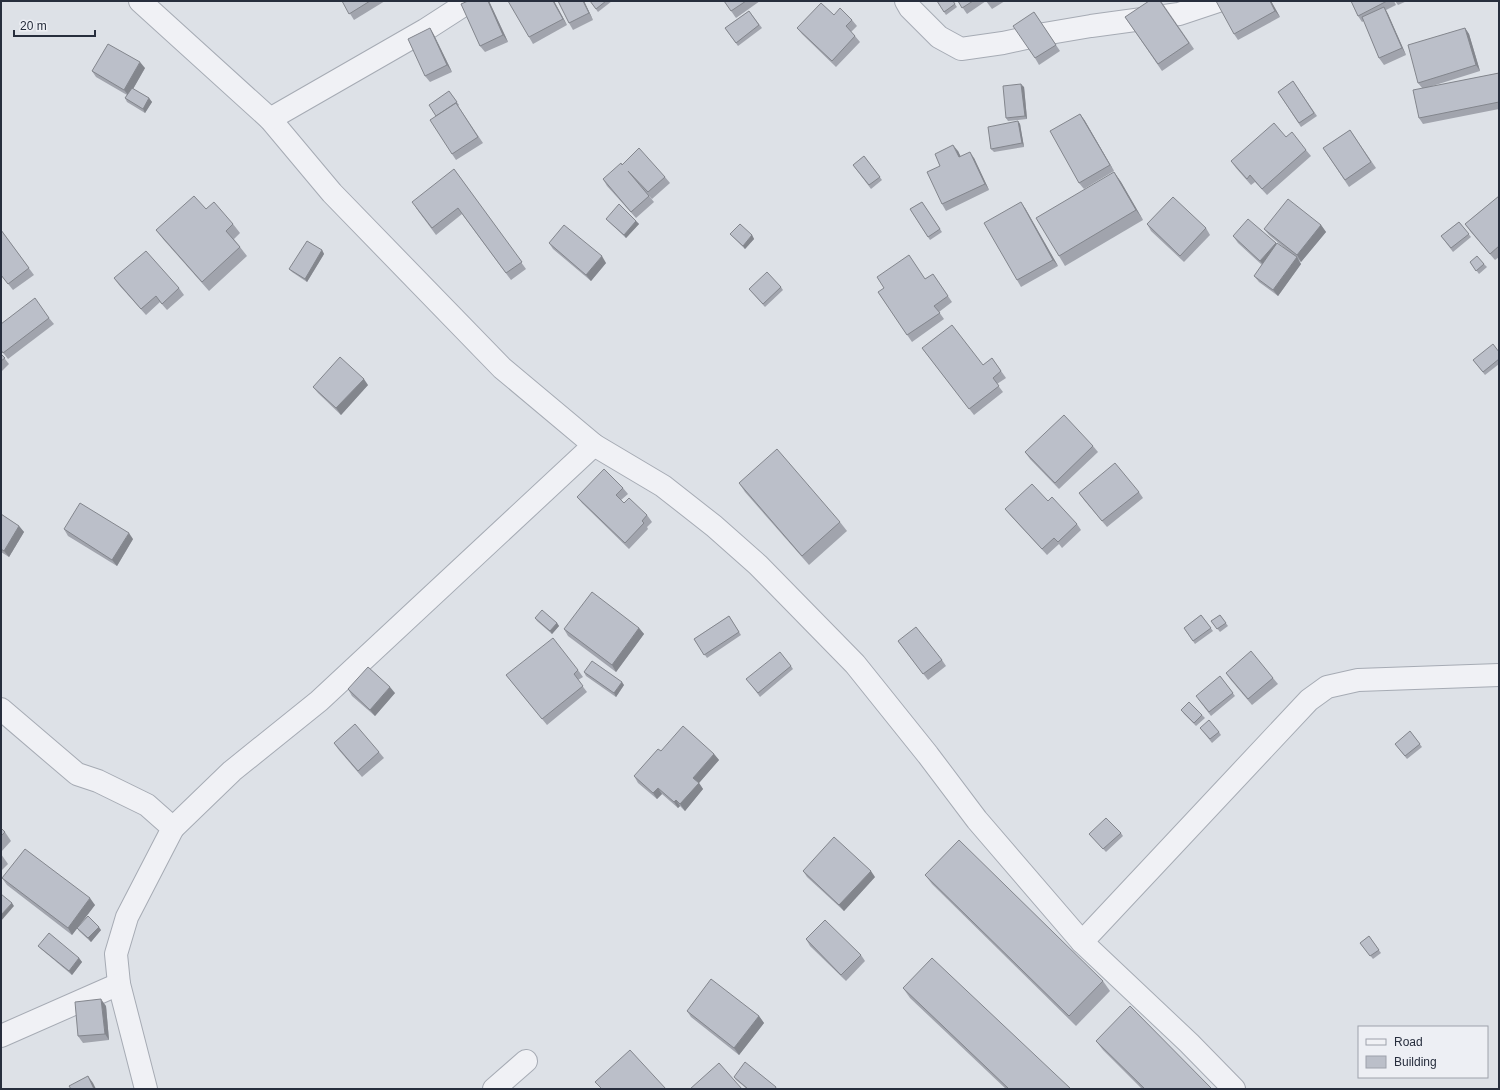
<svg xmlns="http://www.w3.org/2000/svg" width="1500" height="1090" viewBox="0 0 1500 1090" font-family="Helvetica,sans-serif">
  <rect width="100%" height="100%" fill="#dde1e7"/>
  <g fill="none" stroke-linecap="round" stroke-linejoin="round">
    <defs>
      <g id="minor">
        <path d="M140,1L270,119L332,193L502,368L594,445L663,486L714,526L758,565L855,664L928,755L977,820L1082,942L1189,1043L1234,1089"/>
        <path d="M906,1L910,8L939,37L961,49L1003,43L1044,34L1091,26L1179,14L1218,1"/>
        <path d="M270,119L425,30L470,1"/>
        <path d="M1,709L77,774L98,781L147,805L173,828L127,917L116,954L119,984L146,1089"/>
        <path d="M173,828L232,771L319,701L594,445"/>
        <path d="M1082,942L1309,700L1327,687L1358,680L1499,675"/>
        <path d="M1,1036L119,984"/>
        <path d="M494,1089L526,1061"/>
      </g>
    </defs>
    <use href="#minor" stroke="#a6abb4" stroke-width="24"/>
    <use href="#minor" stroke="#f0f1f5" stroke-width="22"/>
  </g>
  <g fill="#a1a4ad">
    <path d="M342,1H385L354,20Z"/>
    <path d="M468,1H489L508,42L485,52L480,46Z"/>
    <path d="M554,1L567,25L533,44L529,37Z"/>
    <path d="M584,1L593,20L573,30L569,23Z"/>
    <path d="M590,1H612L598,12Z"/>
    <path d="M724,1H760L736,18Z"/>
    <path d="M937,1H953L957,7L946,15Z"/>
    <path d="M958,1H1005L992,9L986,1L967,14Z"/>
    <path d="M1161,1L1194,49L1162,71L1125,17Z"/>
    <path d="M1271,1L1280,17L1238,40L1234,34Z"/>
    <path d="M1351,1H1394L1396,5L1386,10L1388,14L1406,55L1384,65L1379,58L1364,21L1362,22L1358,16Z"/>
    <path d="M1395,1H1407L1398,5Z"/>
    <path d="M749,11L762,28L738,46L725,28Z"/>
    <path d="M1034,12L1060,51L1039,65L1035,58Z"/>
    <path d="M834,15L852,20L857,26L851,32L855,36L860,42L836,67L802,34L797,28Z"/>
    <path d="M430,28L434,35L452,72L430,82L425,76Z"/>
    <path d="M1465,28L1469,34L1480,71L1429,87L1499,73V109L1423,124L1419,118L1423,89L1418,83Z"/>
    <path d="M145,68L133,89L149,98L152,102L145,113L127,102L125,98L127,95L96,77L92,71Z"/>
    <path d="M1293,81L1317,116L1301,127L1278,92Z"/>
    <path d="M1024,87L1027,119L1008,121L1006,118Z"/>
    <path d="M449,91L459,105L458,106L483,143L456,160L452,154L436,116Z"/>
    <path d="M1080,114L1085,121L1114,171L1084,189L1079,183Z"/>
    <path d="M1018,121L1020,124L1024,147L994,152L991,149Z"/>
    <path d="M1350,130L1376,168L1349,187L1323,148Z"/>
    <path d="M1286,137L1306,150L1311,156L1267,195L1255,182L1251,185L1236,168L1231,161Z"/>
    <path d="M958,151L960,156L974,158L989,190L946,211L942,204Z"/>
    <path d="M864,156L882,180L871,189L853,165Z"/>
    <path d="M454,169L526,269L511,280L462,214L436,235L416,208Z"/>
    <path d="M1114,172L1121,182L1143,220L1065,266L1059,256Z"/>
    <path d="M665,177L670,183L652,199L645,191L654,202L636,218L607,186L603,179Z"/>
    <path d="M1499,196V257L1495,260L1470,231L1465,224Z"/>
    <path d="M922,202L942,232L930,240L910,209Z"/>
    <path d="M1025,208L1058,266L1021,287L1017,280Z"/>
    <path d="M206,209L233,224L240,233L234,239L240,247L247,256L209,291L163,239L156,230Z"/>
    <path d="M606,219L636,221L639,224L626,238L609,222Z"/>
    <path d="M1459,222L1471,237L1453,252L1441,236Z"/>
    <path d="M1147,224L1206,228L1210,235L1184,262L1151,231Z"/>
    <path d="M1321,225L1326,232L1301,262L1298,259L1301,264L1278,296L1259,282L1254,276L1262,265L1238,243L1233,236L1276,244L1288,251L1269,235L1264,229Z"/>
    <path d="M1,230L34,275L13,290L1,275Z"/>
    <path d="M730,234L752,235L754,239L745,249Z"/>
    <path d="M549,243L606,263L591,281L553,249Z"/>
    <path d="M322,250L324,254L307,282L292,272L289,269Z"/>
    <path d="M1470,262L1484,264L1487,267L1479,274Z"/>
    <path d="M933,274L952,302L939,312L944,319L912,342L878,292L925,279Z"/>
    <path d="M114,278L179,288L184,295L167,310L160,302L146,315L119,285Z"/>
    <path d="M781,287L783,290L765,307L749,289Z"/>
    <path d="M49,318L54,324L8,359L1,350Z"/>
    <path d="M922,348L983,365L992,358L1006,378L997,384L1003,392L974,415Z"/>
    <path d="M1499,352V364L1485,375L1473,360Z"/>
    <path d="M1,354L9,364L1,372Z"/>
    <path d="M368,385L341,415L318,393L313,387Z"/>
    <path d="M1093,446L1098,452L1059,489L1030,459L1025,452Z"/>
    <path d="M739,483L840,522L847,531L809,565L745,492Z"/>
    <path d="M623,488L628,494L621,500L624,503L647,515L652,522L647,527L648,529L629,549L582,503L577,497Z"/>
    <path d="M1139,492L1143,498L1107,527L1084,500L1079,493Z"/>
    <path d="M1048,501L1077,524L1081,530L1062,548L1059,544L1047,555L1010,515L1005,509Z"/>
    <path d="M1,514L19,526L24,532L9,557L1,552Z"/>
    <path d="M64,529L133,539L117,566L68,536Z"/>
    <path d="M1201,615L1213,631L1195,644L1184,628Z"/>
    <path d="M1220,615L1228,626L1220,632L1211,621Z"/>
    <path d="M729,616L741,635L707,658L694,639Z"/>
    <path d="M535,618L557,623L559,626L552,634L537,621Z"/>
    <path d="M639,628L644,634L616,672L568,636L564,629Z"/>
    <path d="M898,641L942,660L946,666L928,680Z"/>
    <path d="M791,666L793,669L760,697L749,682Z"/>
    <path d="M578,670L583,677L578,680L587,692L547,725L506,675Z"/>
    <path d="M584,672L624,685L616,697L586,676Z"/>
    <path d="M1226,673L1273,678L1278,684L1252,705L1230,679Z"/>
    <path d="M1220,676L1235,696L1211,716L1198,699Z"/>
    <path d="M348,689L395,693L375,716L352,696Z"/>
    <path d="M1181,710L1202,715L1205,718L1196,726L1184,714Z"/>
    <path d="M1200,728L1219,732L1221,735L1212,743Z"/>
    <path d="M1410,731L1422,747L1407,759L1395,744Z"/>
    <path d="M334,743L379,752L384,758L362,777L338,749Z"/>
    <path d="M661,751L714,754L719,760L699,783L703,789L685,811L680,806L678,808L662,794L657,799L638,783L634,776Z"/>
    <path d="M1,828L5,832L11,841L1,852Z"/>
    <path d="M1121,833L1123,836L1106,852L1089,834Z"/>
    <path d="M1,854L8,864L1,871Z"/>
    <path d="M803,871L875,877L844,911L807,877Z"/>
    <path d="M925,875L1103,981L1110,991L1076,1026L932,884Z"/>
    <path d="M2,878L95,905L72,935L7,885Z"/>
    <path d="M77,928L101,930L91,942L79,931Z"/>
    <path d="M1369,936L1381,953L1373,959L1360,943Z"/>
    <path d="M806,939L861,955L865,961L846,981L810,946Z"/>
    <path d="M38,946L79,958L82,962L72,975L41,949Z"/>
    <path d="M903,988L1071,1089H1006L910,998Z"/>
    <path d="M106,1006L109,1040L83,1043L78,1036Z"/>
    <path d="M687,1011L759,1016L764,1023L739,1055L691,1017Z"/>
    <path d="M1096,1041L1212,1089H1142L1103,1050Z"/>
    <path d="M734,1077L777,1089H747L736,1080Z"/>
  </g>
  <g fill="#83868d">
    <path d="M488,1H489L508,42L503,35Z"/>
    <path d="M553,1H554L567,25L563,19Z"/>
    <path d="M583,1H584L593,20L589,13Z"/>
    <path d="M1270,1H1271L1280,17L1275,11Z"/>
    <path d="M1384,7L1388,14L1406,55L1402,48Z"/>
    <path d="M430,28L434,35L452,72L447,65Z"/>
    <path d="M1465,28L1469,34L1480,71L1476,65Z"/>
    <path d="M140,62L145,68L129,96L124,90Z"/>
    <path d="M1021,84L1024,87L1027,119L1025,116Z"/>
    <path d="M149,98L152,102L145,113L143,109Z"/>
    <path d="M1080,114L1085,121L1114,171L1110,165Z"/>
    <path d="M1018,121L1020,124L1024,147L1022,143Z"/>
    <path d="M953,145L958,151L964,163L959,157Z"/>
    <path d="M970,152L974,158L989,190L985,184Z"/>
    <path d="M1114,172L1121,182L1143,220L1136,210Z"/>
    <path d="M1021,202L1025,208L1058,266L1053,260Z"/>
    <path d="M636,221L639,224L626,238L624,235Z"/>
    <path d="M1321,225L1326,232L1301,262L1297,255Z"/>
    <path d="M752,235L754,239L745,249L743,246Z"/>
    <path d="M1276,243L1280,250L1265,267L1260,261Z"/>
    <path d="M322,250L324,254L307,282L305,279Z"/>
    <path d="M602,256L606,263L591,281L586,275Z"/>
    <path d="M1297,257L1301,264L1278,296L1273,290Z"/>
    <path d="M364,379L368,385L341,415L336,408Z"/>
    <path d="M19,526L24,532L9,557L4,551Z"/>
    <path d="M129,533L133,539L117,566L112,560Z"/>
    <path d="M557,623L559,626L552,634L550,631Z"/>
    <path d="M639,628L644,634L616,672L612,665Z"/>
    <path d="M622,682L624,685L616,697L614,693Z"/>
    <path d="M390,687L395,693L375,716L370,710Z"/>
    <path d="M714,754L719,760L699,783L703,789L685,811L680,804L693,778Z"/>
    <path d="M658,788L662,794L657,799L653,793Z"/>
    <path d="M676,800L680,806L678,808L674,802Z"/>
    <path d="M871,871L875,877L844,911L839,905Z"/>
    <path d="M90,898L95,905L72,935L68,928Z"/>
    <path d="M12,903L14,906L1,921V915Z"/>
    <path d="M99,927L101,930L91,942L88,938Z"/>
    <path d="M79,958L82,962L72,975L69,971Z"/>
    <path d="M101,999L106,1006L109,1040L105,1034Z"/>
    <path d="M759,1016L764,1023L739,1055L734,1048Z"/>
    <path d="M88,1076L93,1083L96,1089H94Z"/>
  </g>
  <g fill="#bbbfc9" stroke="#83868d">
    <path d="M342,1H370L349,14Z"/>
    <path d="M468,1H488L503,35L480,46L461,4Z"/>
    <path d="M508,1H553L563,19L529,37Z"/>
    <path d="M558,1H583L589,13L569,23Z"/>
    <path d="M590,1H606L596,9Z"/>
    <path d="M724,1H746L731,11Z"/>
    <path d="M937,1H953L955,4L944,12Z"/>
    <path d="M958,1H973L962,8Z"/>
    <path d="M1149,1H1160L1189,43L1158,64L1125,17Z"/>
    <path d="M1216,1H1270L1275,11L1234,34Z"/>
    <path d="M1351,1H1387L1358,16Z"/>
    <path d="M821,3L834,15L840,8L852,20L846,26L855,36L832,61L797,28Z"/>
    <path d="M1384,7L1402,48L1379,58L1362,17Z"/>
    <path d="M749,11L759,25L736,43L725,28Z"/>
    <path d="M1034,12L1056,45L1035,58L1013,26Z"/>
    <path d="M430,28L447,65L425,76L408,39Z"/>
    <path d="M1465,28L1476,65L1418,83L1408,45Z"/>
    <path d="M108,44L140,62L124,90L92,71Z"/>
    <path d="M1499,73V102L1419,118L1413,90Z"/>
    <path d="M1293,81L1314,113L1299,123L1278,92Z"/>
    <path d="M1021,84L1025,116L1006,118L1003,86Z"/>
    <path d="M132,88L149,98L143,109L125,98Z"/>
    <path d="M449,91L457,102L436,116L429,105Z"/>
    <path d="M456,103L478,137L452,154L430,120Z"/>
    <path d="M1080,114L1110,165L1079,183L1050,131Z"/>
    <path d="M1018,121L1022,143L991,149L988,127Z"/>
    <path d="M1274,123L1286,137L1292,132L1306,150L1262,189L1250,175L1247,179L1231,161Z"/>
    <path d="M1350,130L1371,162L1345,180L1323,148Z"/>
    <path d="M953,145L959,157L970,152L985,184L942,204L927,172L940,166L935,154Z"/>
    <path d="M639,148L665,177L648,192L628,171L649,196L631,212L603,179L621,163L622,165Z"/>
    <path d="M864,156L880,177L869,185L853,165Z"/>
    <path d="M454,169L522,262L506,273L458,208L432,228L412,202Z"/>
    <path d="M1114,172L1136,210L1059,256L1036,218Z"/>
    <path d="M194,196L206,209L214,202L233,224L226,231L240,247L202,282L156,230Z"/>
    <path d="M1499,196V246L1490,254L1465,224Z"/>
    <path d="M1173,197L1206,228L1180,256L1147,224Z"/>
    <path d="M1288,199L1321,225L1297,255L1264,229Z"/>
    <path d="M922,202L940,229L928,237L910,209Z"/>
    <path d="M1021,202L1053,260L1017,280L984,223Z"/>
    <path d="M619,204L636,221L624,235L606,219Z"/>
    <path d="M1248,219L1276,243L1260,261L1233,236Z"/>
    <path d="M1459,222L1469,234L1451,248L1441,236Z"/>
    <path d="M740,224L752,235L743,246L730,234Z"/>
    <path d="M564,225L602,256L586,275L549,243Z"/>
    <path d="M1,230L29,268L8,284L1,275Z"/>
    <path d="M307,241L322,250L305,279L289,269Z"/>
    <path d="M1277,243L1297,257L1273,290L1254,276Z"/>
    <path d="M146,251L179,288L162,304L156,296L141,309L114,278Z"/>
    <path d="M909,255L925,279L933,274L948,296L934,306L940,313L907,335L878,292L884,288L877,277Z"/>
    <path d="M1477,256L1484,264L1476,271L1470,262Z"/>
    <path d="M767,272L781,287L763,304L749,289Z"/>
    <path d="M35,298L49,318L3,353L1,350V324Z"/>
    <path d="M952,325L983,365L992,358L1001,371L993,378L999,386L969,409L922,348Z"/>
    <path d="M1493,344L1499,352V359L1483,372L1473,360Z"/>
    <path d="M1,354L5,358L1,361Z"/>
    <path d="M340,357L364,379L336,408L313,387Z"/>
    <path d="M1064,415L1093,446L1055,483L1025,452Z"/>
    <path d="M777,449L840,522L802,556L739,483Z"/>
    <path d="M1115,463L1139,492L1102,521L1079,493Z"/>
    <path d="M604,469L623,488L616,495L624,503L629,498L647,515L642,521L644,523L625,543L577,497Z"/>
    <path d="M1032,484L1048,501L1052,497L1077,524L1058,542L1054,538L1042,549L1005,509Z"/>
    <path d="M80,503L129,533L112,560L64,529Z"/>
    <path d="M1,514L19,526L4,551L1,549Z"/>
    <path d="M592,592L639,628L612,665L564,629Z"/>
    <path d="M542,610L557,623L550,631L535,618Z"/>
    <path d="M1201,615L1211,628L1193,641L1184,628Z"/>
    <path d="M1220,615L1226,623L1217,629L1211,621Z"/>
    <path d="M729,616L739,632L704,655L694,639Z"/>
    <path d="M916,627L942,660L923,674L898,641Z"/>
    <path d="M553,638L578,670L574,674L583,686L542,719L506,675Z"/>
    <path d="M1251,651L1273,678L1248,699L1226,673Z"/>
    <path d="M780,652L791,666L758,693L746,679Z"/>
    <path d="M592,661L622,682L614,693L584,672Z"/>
    <path d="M368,667L390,687L370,710L348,689Z"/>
    <path d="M1220,676L1233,693L1209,712L1196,696Z"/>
    <path d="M1189,702L1202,715L1194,723L1181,710Z"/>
    <path d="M1209,720L1219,732L1210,739L1200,728Z"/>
    <path d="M355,724L379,752L358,771L334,743Z"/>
    <path d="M683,726L714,754L693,778L699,783L680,804L676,800L674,802L658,788L653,793L634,776L658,749L661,751Z"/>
    <path d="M1410,731L1420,744L1405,756L1395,744Z"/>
    <path d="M1106,818L1121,833L1103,849L1089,834Z"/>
    <path d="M1,828L5,832L1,836Z"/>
    <path d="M834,837L871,871L839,905L803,871Z"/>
    <path d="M959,840L1103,981L1069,1016L925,875Z"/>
    <path d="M25,849L90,898L68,928L2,878Z"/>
    <path d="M1,894L12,903L1,915Z"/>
    <path d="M88,916L99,927L88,938L77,928Z"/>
    <path d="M825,920L861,955L841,975L806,939Z"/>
    <path d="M49,933L79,958L69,971L38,946Z"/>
    <path d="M1369,936L1379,950L1370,956L1360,943Z"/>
    <path d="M932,958L1071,1089H1009L903,988Z"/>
    <path d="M711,979L759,1016L734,1048L687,1011Z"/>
    <path d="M101,999L105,1034L78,1036L75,1002Z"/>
    <path d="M1130,1006L1212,1089H1145L1096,1041Z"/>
    <path d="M630,1050L666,1089H602L595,1082Z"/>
    <path d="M745,1062L776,1087L775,1089H748L734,1077Z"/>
    <path d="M719,1063L742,1089H690Z"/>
    <path d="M88,1076L94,1089H71L69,1086Z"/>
  </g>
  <rect width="1500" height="1090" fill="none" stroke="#272e3d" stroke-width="4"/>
  <rect x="1358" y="1026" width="130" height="52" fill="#edeff4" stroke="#9ea2ab"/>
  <rect x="1366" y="1039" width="20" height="6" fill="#f0f1f5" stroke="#9ea2ab"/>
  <text x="1394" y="1046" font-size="12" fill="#272e3d">Road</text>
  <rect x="1366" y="1056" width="20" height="12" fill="#bbbfc9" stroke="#9ea2ab"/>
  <text x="1394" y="1066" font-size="12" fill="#272e3d">Building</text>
  <path d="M14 30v6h81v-6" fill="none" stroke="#272e3d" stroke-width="2"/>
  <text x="20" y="30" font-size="12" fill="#272e3d" stroke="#edeff4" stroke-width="3" paint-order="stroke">20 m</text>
</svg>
